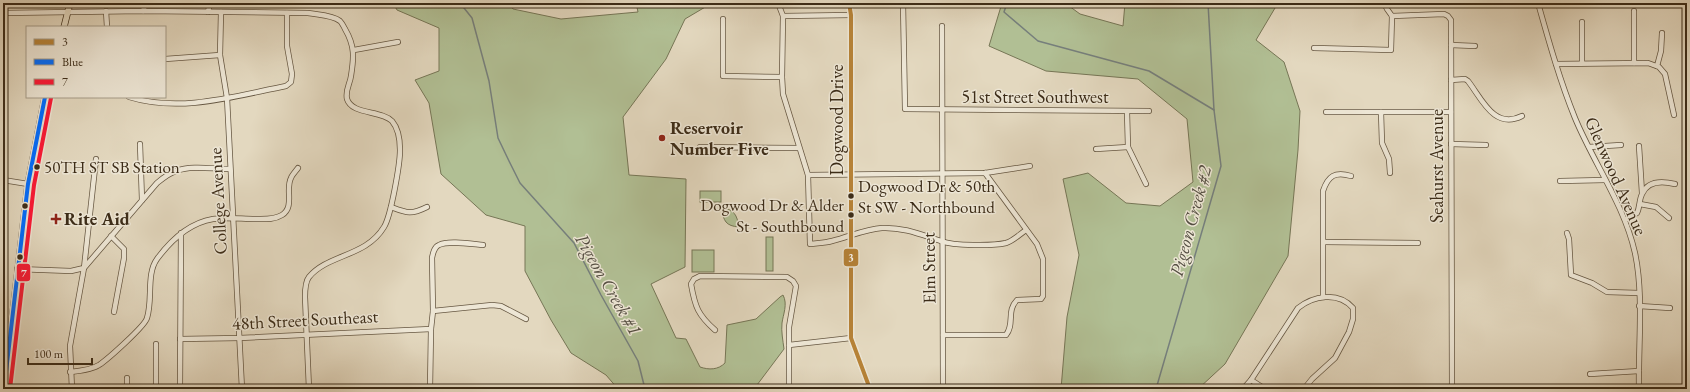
<svg xmlns="http://www.w3.org/2000/svg" width="1690" height="392" viewBox="0 0 1690 392" font-family="'EB Garamond',serif">
  <rect width="100%" height="100%" fill="#e3d8bf"/>
  <filter id="stains"><feTurbulence type="fractalNoise" baseFrequency=".005" numOctaves="4"/><feColorMatrix values="0 0 0 0 .2 0 0 0 0 .09 0 0 0 0 .02 0 0 0 .5 -.17"/></filter>
  <radialGradient id="worn" r=".72"><stop offset=".6" stop-color="#630" stop-opacity="0"/><stop offset="1" stop-color="#630" stop-opacity=".3"/></radialGradient>
  <g fill="#b1bf94" stroke="#767656">
    <path d="M393,3H509L513,9L561,19L638,12L636,3H712L685,19L666,59L623,117L629,175L686,179L685,267L651,284L676,338L686,339L700,367C709,370 718,370 725,363L727,325L756,319L780,297L783,295C788,304 783,315 782,323C781,331 783,341 784,349L754,389H618L606,375L571,353L551,320L525,271V226L486,215L441,174L429,103L415,80L439,71V28L397,10Z"/>
    <path d="M1002,3H1065L1080,14L1123,26L1125,3H1278L1256,40L1284,62L1300,111L1298,150L1288,256L1225,364L1198,389H1061L1067,317L1079,255L1063,179L1088,173L1126,203L1160,206L1193,182L1187,119L1138,79L1046,71L989,46Z"/>
    <rect x="700" y="191" width="21" height="11"/>
    <path d="M722,208C734,209 737,215 739,227C726,226 723,221 722,208Z"/>
    <rect x="766" y="237" width="7" height="34"/>
    <rect x="692" y="250" width="22" height="22"/>
  </g>
  <g fill="none" stroke-linecap="round" stroke-linejoin="round">
    <g stroke="#767f7c" stroke-width="1.5">
      <path d="M460,3L472,18L489,81L498,138L509,161L520,183L574,243L601,295L638,361L645,389"/>
      <path d="M1007,3L1004,12L1038,41L1149,71L1214,110"/>
      <path d="M1156,389L1221,166L1214,110L1208,3"/>
    </g>
    <defs>
      <g id="minor">
        <path d="M778,3L783,16L782,77L783,94L808,175L810,244C817,243 825,243 832,241C849,237 865,229 882,228C904,227 922,235 941,241C954,246 993,246 1006,243C1013,241 1020,234 1026,230"/>
        <path d="M849,3L851,15V338L870,389"/>
        <path d="M903,3L905,109L1149,111"/>
        <path d="M1384,3L1387,9L1392,16"/>
        <path d="M1538,3C1549,42 1560,81 1575,118C1594,164 1624,204 1635,253C1644,295 1638,346 1639,389"/>
        <path d="M106,11L107,27"/>
        <path d="M143,11L146,3"/>
        <path d="M208,12L210,3"/>
        <path d="M221,12L220,55L227,98L242,389"/>
        <path d="M3,13L143,11L308,13C318,15 332,15 340,21C342,23 344,27 345,29C355,46 354,57 351,76C350,84 345,90 347,99C352,115 381,110 392,121C398,128 400,141 400,150C400,164 391,216 384,227C366,257 328,254 309,277C305,282 305,291 305,297L309,389"/>
        <path d="M783,16L851,15"/>
        <path d="M1392,16L1444,14L1448,16L1451,20L1452,389"/>
        <path d="M723,19V76L782,77"/>
        <path d="M1582,22V63"/>
        <path d="M942,26L943,389"/>
        <path d="M1451,45L1475,46"/>
        <path d="M1314,48L1391,50L1392,16"/>
        <path d="M354,50L398,42"/>
        <path d="M165,59L220,55"/>
        <path d="M1634,63V11"/>
        <path d="M1556,64L1648,63L1659,67L1665,74L1674,115"/>
        <path d="M1657,66L1661,51L1662,33"/>
        <path d="M1451,80L1465,79L1468,81C1482,99 1494,130 1522,116"/>
        <path d="M129,97C181,113 235,96 286,86L291,82L292,74L287,46V13"/>
        <path d="M1127,112L1128,147L1146,184"/>
        <path d="M1326,112H1451"/>
        <path d="M1381,112L1382,143L1389,159L1390,173"/>
        <path d="M140,144L142,200"/>
        <path d="M1451,144L1486,145"/>
        <path d="M1639,146L1642,193"/>
        <path d="M700,147L798,148"/>
        <path d="M1589,147L1621,145"/>
        <path d="M1096,149L1128,147"/>
        <path d="M808,175L985,173L1030,166"/>
        <path d="M3,180L28,184"/>
        <path d="M1560,181L1605,180"/>
        <path d="M1640,204L1656,207L1669,218"/>
        <path d="M391,207C407,213 411,215 427,207"/>
        <path d="M1625,220L1637,213C1640,207 1639,200 1642,194C1648,180 1663,181 1675,184"/>
        <path d="M1567,233L1569,239L1571,275L1592,283L1607,292L1639,293"/>
        <path d="M111,236L124,249V258L114,312"/>
        <path d="M1324,242L1418,243"/>
        <path d="M17,269L71,271L84,268L96,159"/>
        <path d="M1323,297V191C1328,176 1335,171 1351,176"/>
        <path d="M1639,306L1670,308"/>
        <path d="M433,311L492,305L501,306L526,319"/>
        <path d="M715,330C698,315 695,307 691,284L694,279L700,276L787,277L793,281L796,286L789,327V389"/>
        <path d="M943,335H1006C1015,324 1006,311 1017,300L1041,299L1043,296V259L1037,244L985,173"/>
        <path d="M180,339L240,338L431,329"/>
        <path d="M156,344V389"/>
        <path d="M789,345L851,338"/>
        <path d="M70,372C80,371 91,370 99,365C108,359 145,326 147,318C153,300 146,274 157,259C171,240 189,223 213,219C226,217 242,219 255,219C264,219 274,220 282,215C295,207 285,189 291,178C292,175 296,171 298,168"/>
        <path d="M1590,374L1639,371"/>
        <path d="M1251,380L1265,389"/>
        <path d="M72,389L70,346L84,268L157,183C163,178 169,173 176,171C192,165 213,169 230,169"/>
        <path d="M127,389V378"/>
        <path d="M180,389L181,233"/>
        <path d="M430,389L431,329L433,311L432,258C433,253 434,247 439,245C448,240 472,244 483,245"/>
        <path d="M1243,389L1251,380L1298,308C1313,296 1338,291 1353,308V319L1349,332L1335,358L1312,379L1304,389"/>
      </g>
      <g id="major">
        <path d="M64,27L70,3"/>
        <path d="M4,389L28,184L45,97"/>
      </g>
    </defs>
    <use href="#minor" stroke="#665742" stroke-width="6"/>
    <use href="#major" stroke="#3c2c18" stroke-width="7"/>
    <use href="#minor" stroke="#ede6d5" stroke-width="4.5"/>
    <use href="#major" stroke="#e3d8bf" stroke-width="5.5"/>
    <defs>
      <path id="bus-1" d="M849,3L851,15V338L870,389"/>
      <path id="bus-2" d="M4,389L28,184L45,97"/>
      <path id="bus-3" d="M10,389L34,185L51,98"/>
    </defs>
    <use href="#bus-1" stroke="#ede6d5" stroke-width="7"/>
    <use href="#bus-2" stroke="#ede6d5" stroke-width="7"/>
    <use href="#bus-3" stroke="#ede6d5" stroke-width="7"/>
    <use href="#bus-1" stroke="#b68237" stroke-width="4"/>
    <use href="#bus-2" stroke="#006cff" stroke-width="4"/>
    <use href="#bus-3" stroke="#fb1835" stroke-width="4"/>
  </g>
  <g fill="#8f2418" stroke="#ede6d5" stroke-width="1.5">
    <circle cx="662" cy="138" r="4"/>
    <path d="M54 213h4v4h4v4h-4v4h-4v-4h-4v-4h4z"/>
  </g>
  <g fill="#3c2c18" stroke="#ede6d5" stroke-width="1.5">
    <circle cx="37" cy="167" r="3.5"/>
    <circle cx="851" cy="196" r="3.5"/>
    <circle cx="25" cy="206" r="3.5"/>
    <circle cx="851" cy="215" r="3.5"/>
    <circle cx="20" cy="257" r="3.5"/>
  </g>
  <g text-anchor="middle" stroke-width="3" stroke-linejoin="round" paint-order="stroke">
    <g font-size="17" fill="#3c2c18" stroke="#ede6d5" text-anchor="start">
      <text x="44" y="173">50TH ST SB Station</text>
      <text x="858" y="192">Dogwood Dr &amp; 50th<tspan x="858" dy="21">St SW - Northbound</tspan></text>
      <text x="844" y="211" text-anchor="end">Dogwood Dr &amp; Alder<tspan x="844" dy="21">St - Southbound</tspan></text>
    </g>
    <g font-size="18" fill="#3c2c18" stroke="#ede6d5">
      <text x="1035" y="103">51st Street Southwest</text>
      <text transform="translate(837 120) rotate(-90)" y="6">Dogwood Drive</text>
      <text transform="translate(1437 166) rotate(-90)" y="6">Seahurst Avenue</text>
      <text transform="translate(1616 176) rotate(66)" y="6">Glenwood Avenue</text>
      <text transform="translate(218 201) rotate(-93)" y="6">College Avenue</text>
      <text transform="translate(929 268) rotate(-91)" y="6">Elm Street</text>
      <text transform="translate(305 320) rotate(-3)" y="6">48th Street Southeast</text>
    </g>
    <g font-size="18" font-weight="bold" fill="#3c2c18" stroke="#ede6d5" text-anchor="start">
      <text x="670" y="134">Reservoir<tspan x="670" dy="21">Number Five</tspan></text>
      <text x="64" y="225">Rite Aid</text>
    </g>
    <g font-size="19" font-style="italic" fill="#544e42" stroke="#ede6d5">
      <text transform="translate(1190 221) rotate(-75)" y="7">Pigeon Creek #2</text>
      <text transform="translate(609 284) rotate(60)" y="7">Pigeon Creek #1</text>
    </g>
  </g>
  <g stroke="#ede6d5" stroke-width="1.5">
    <rect x="843" y="248" width="16" height="19" rx="4" fill="#b68237"/>
    <rect x="16" y="263" width="15" height="19" rx="4" fill="#fb1835"/>
  </g>
  <g font-size="11" text-anchor="middle" font-weight="bold" fill="#fff">
    <text x="851" y="261">3</text>
    <text x="24" y="277">7</text>
  </g>
  <rect width="1690" height="392" fill="none" stroke="#e3d8bf" stroke-width="16"/>
  <rect x="4" y="4" width="1682" height="384" fill="none" stroke="#3c2c18" stroke-width="2"/>
  <rect x="8" y="8" width="1674" height="376" fill="none" stroke="#3c2c18"/>
  <rect x="26" y="26" width="140" height="72" fill="#ede6d5" stroke="#a69c89"/>
  <rect x="34" y="39" width="20" height="6" fill="#b68237" stroke="#a69c89"/>
  <text x="62" y="46" font-size="12" fill="#3c2c18">3</text>
  <rect x="34" y="59" width="20" height="6" fill="#006cff" stroke="#a69c89"/>
  <text x="62" y="66" font-size="12" fill="#3c2c18">Blue</text>
  <rect x="34" y="79" width="20" height="6" fill="#fb1835" stroke="#a69c89"/>
  <text x="62" y="86" font-size="12" fill="#3c2c18">7</text>
  <path d="M28 358v6h64v-6" fill="none" stroke="#3c2c18" stroke-width="2"/>
  <text x="34" y="358" font-size="12" fill="#3c2c18" stroke="#ede6d5" stroke-width="3" paint-order="stroke">100 m</text>
  <rect width="100%" height="100%" filter="url(#stains)"/>
  <rect width="100%" height="100%" fill="url(#worn)"/>
</svg>
